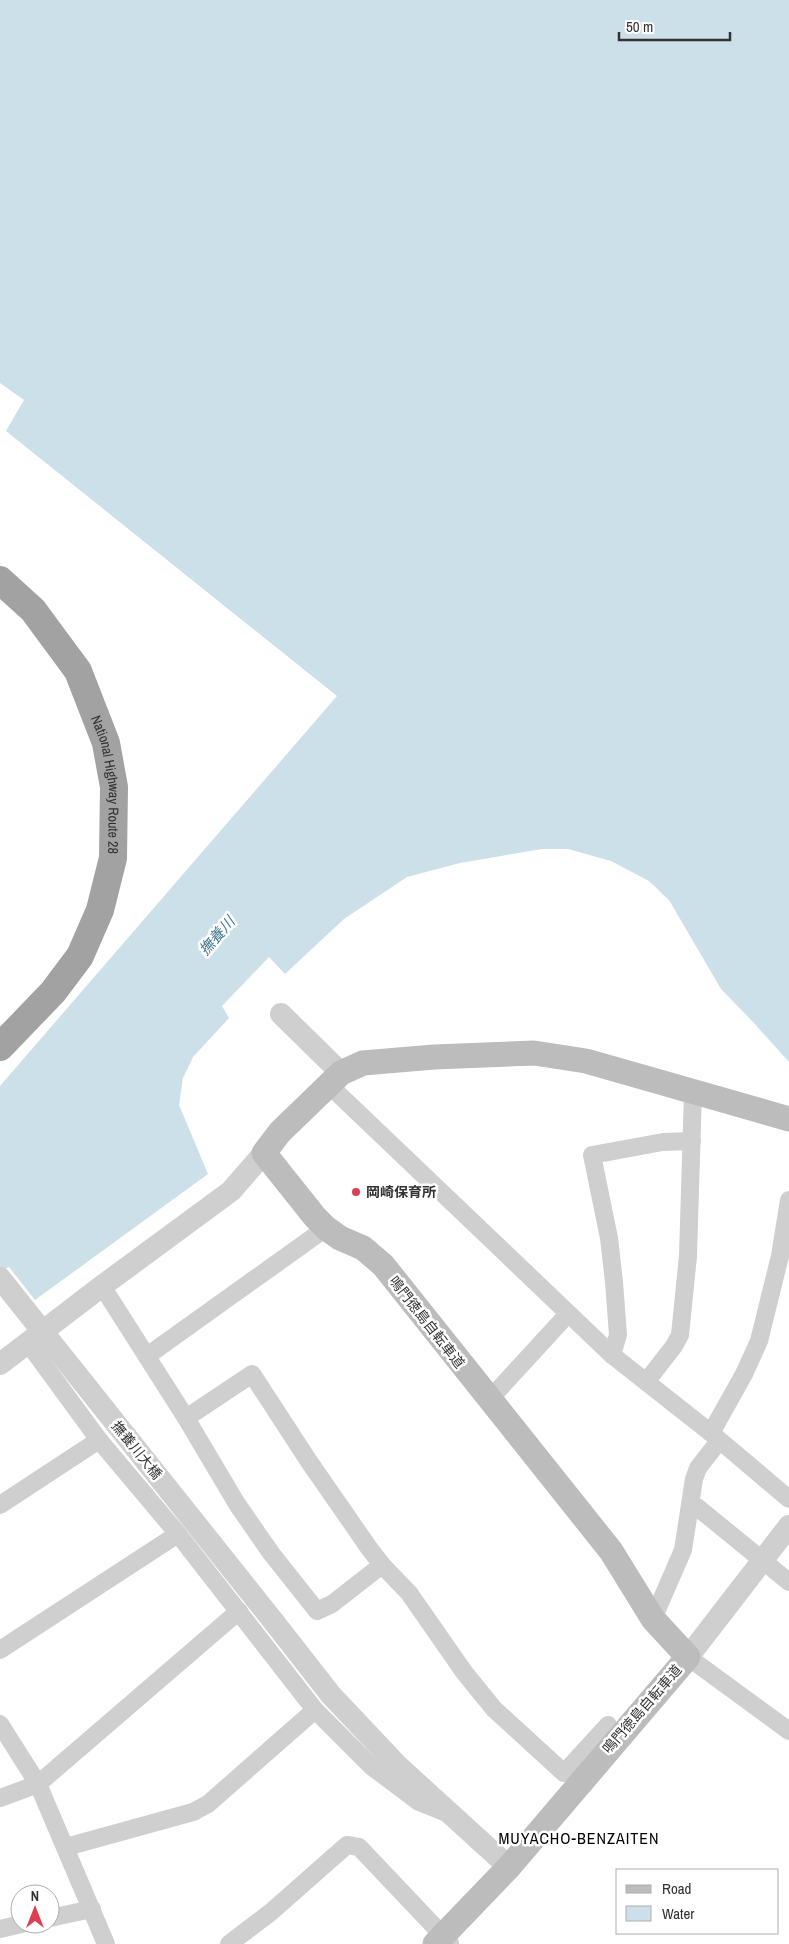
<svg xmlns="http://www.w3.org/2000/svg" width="789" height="1944" viewBox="0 0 789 1944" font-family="'Archivo Narrow','Noto Sans JP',sans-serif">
  <rect width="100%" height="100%" fill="#fff"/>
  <path fill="#cce0ea" d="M0,0H789V1062L752,1021L721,989L669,900L649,881L611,861L568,849H542L460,863L407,877L344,919L285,974L269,957L222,1006L229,1018L193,1057L183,1078L179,1105L208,1174L35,1300L9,1267L0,1272V1086L337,696L6,431L24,400L0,383Z"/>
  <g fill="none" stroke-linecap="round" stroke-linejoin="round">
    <g stroke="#cfcfcf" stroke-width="18">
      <path d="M329,1085L612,1355L711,1433L789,1499"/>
      <path d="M102,1286L186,1418L237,1504L271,1553L317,1611L332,1604L382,1565"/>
      <path d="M28,1343L99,1440L178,1534L315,1710L371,1766L419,1802L444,1812"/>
      <path d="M612,1355L618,1335L614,1282L609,1238L592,1155L663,1142L692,1141"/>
      <path d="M147,1356L326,1228"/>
      <path d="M646,1382L674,1346L680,1335L688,1256L693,1092"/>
      <path d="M489,1400L567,1315"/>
      <path d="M186,1418L252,1374L308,1460L369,1548L382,1565L409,1593L464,1672L494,1709L564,1773L608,1725"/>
      <path d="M711,1433L744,1374L759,1341L780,1256L789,1200"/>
      <path d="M0,1505L99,1440"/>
      <path d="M690,1508L697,1507L789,1582"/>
      <path d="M653,1619L683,1550L694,1479L698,1468L719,1441"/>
      <path d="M0,1650L178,1534"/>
      <path d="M688,1657L789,1731"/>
      <path d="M0,1724L38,1784L106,1944"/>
      <path d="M0,1798L38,1784L239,1611"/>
      <path d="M66,1847L193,1812L208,1804L315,1710"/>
      <path d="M50,1918L92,1909"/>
      <path d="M0,1929L22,1924"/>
      <path d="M229,1944L271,1912L347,1845L359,1847L450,1943"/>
    </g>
    <g stroke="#cfcfcf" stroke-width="22">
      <path d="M281,1014L341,1073"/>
      <path d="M0,1364L102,1286L231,1191L264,1153"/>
      <path d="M274,1622L331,1695L398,1766L509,1867"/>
      <path d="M688,1657L789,1526"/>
    </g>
    <path stroke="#bcbcbc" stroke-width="25" d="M435,1944L509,1867L688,1657L653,1619L611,1551L383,1265L363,1248L340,1238L326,1228L315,1217L264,1153L280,1132L341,1073L363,1063L434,1057L534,1053L586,1061L789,1119"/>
    <path stroke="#a2a2a2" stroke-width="28" id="s1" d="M0,580L33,610L78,671L106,743L114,787L113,858L100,910L80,956L53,992L0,1047"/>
    <path stroke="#cfcfcf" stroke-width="22" d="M0,1278L274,1622"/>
  </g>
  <circle fill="#df3e52" stroke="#fff" stroke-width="2" cx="356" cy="1192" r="5"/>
  <g text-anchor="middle" stroke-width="5" stroke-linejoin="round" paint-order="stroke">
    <g font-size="14" fill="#323232" stroke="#fff">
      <text dy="5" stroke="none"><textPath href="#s1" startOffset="239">National Highway Route 28</textPath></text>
      <text transform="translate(427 1322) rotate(52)" y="5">鳴門徳島自転車道</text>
      <text transform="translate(137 1450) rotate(51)" y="5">撫養川大橋</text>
      <text transform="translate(642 1709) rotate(-49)" y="5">鳴門徳島自転車道</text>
    </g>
    <g font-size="14" font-weight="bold" fill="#323232" stroke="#fff" text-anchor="start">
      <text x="366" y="1197">岡崎保育所</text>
    </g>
    <g font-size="15" font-style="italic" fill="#427792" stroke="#fff">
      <text transform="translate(217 936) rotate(-49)" y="5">撫養川</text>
    </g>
    <g font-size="16" letter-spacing="1" fill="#000" stroke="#fff">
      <text x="579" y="1844">MUYACHO-BENZAITEN</text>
    </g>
  </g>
  <rect x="616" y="1869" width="162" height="65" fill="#ffffff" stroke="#adadad"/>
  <rect x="626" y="1885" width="25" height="8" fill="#bcbcbc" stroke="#adadad"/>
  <text x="662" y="1894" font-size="15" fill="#323232">Road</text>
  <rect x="626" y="1906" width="25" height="15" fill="#cce0ea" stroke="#adadad"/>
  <text x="662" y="1919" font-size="15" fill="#323232">Water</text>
  <g transform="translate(35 1909)"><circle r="24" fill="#ffffff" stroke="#adadad"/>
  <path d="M0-4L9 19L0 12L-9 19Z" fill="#df3e52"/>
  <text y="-8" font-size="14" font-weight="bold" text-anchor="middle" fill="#323232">N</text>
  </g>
  <path d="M619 32v8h111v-8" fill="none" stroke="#323232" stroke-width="2.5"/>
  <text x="626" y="32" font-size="15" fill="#323232" stroke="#ffffff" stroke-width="4" paint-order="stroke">50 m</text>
</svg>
